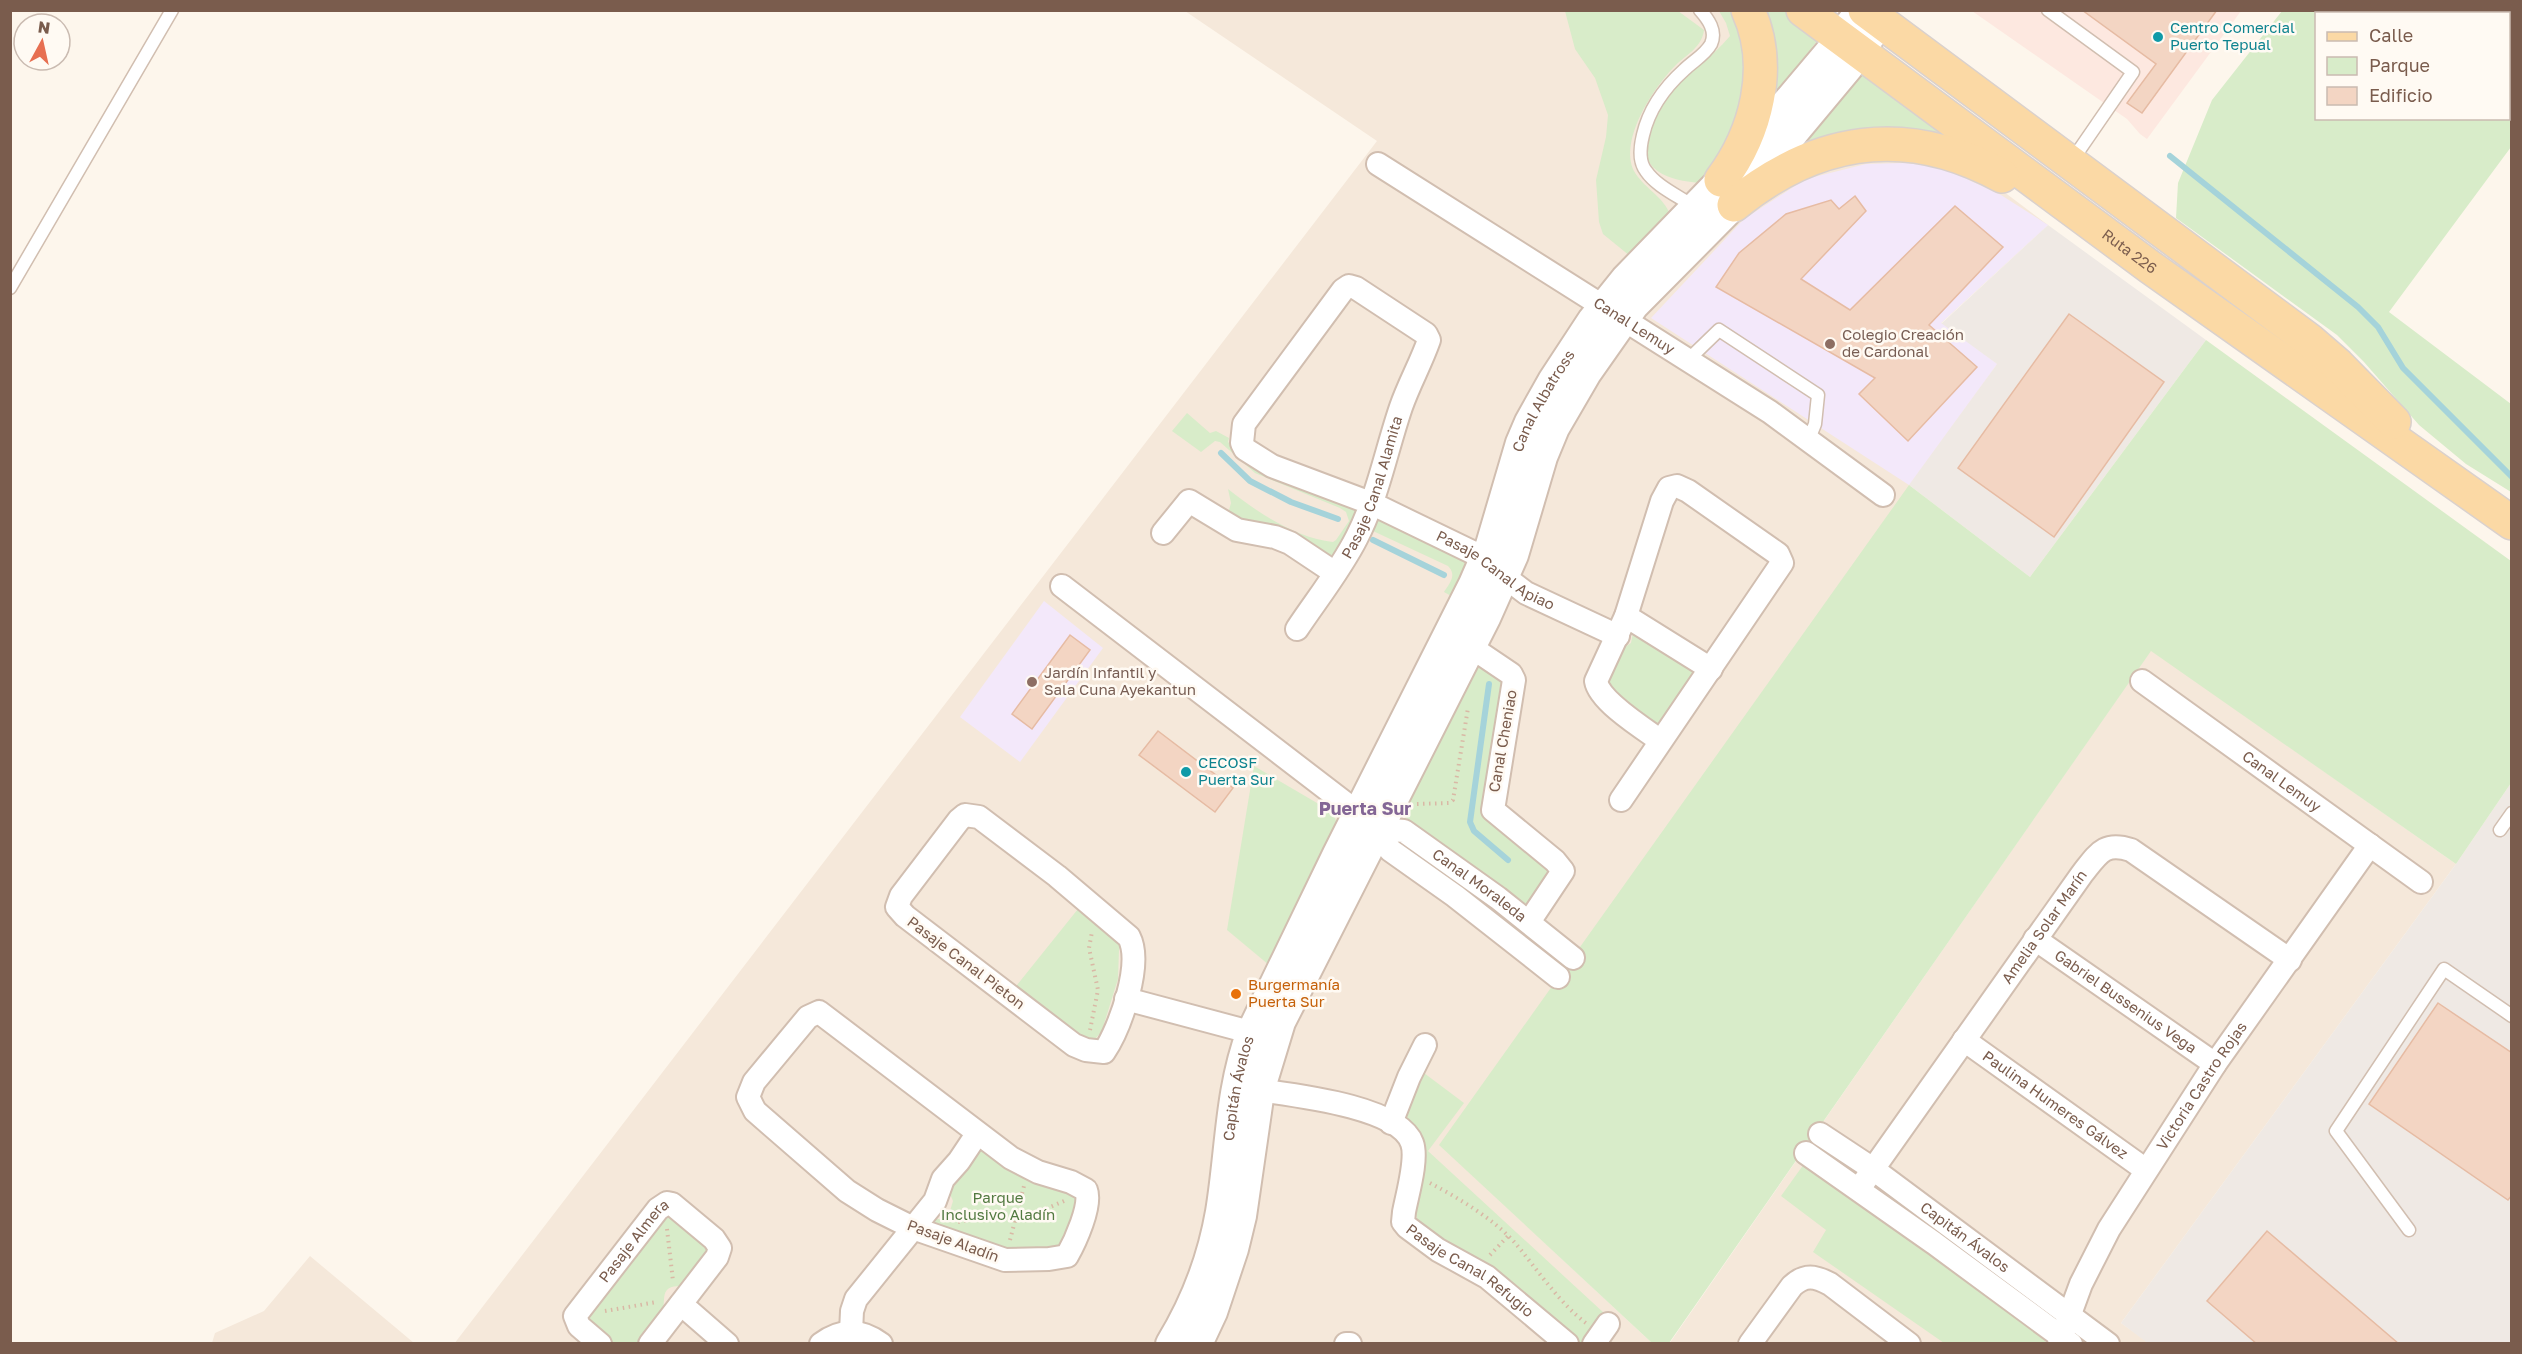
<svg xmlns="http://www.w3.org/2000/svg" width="2522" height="1354" viewBox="0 0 2522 1354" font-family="'Golos Text',sans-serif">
  <rect width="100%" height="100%" fill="#fdf6ec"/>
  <g fill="#f5e8da">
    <path d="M1185,11H1764L2048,225L1941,323L1997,364L1440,1145L1652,1343L454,1344L1377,141Z"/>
    <path d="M2151,650L2456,864L2121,1323L2149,1343L1669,1344Z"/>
    <path d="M310,1256L414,1343H212L215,1333L264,1311Z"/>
  </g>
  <path fill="#fde8e0" d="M1972,11H2241L2147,139L2140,134L2127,119Z"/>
  <g fill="#efe9e4">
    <path d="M2048,225L2206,340L2030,577L1909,485L1997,364L1941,324Z"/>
    <path d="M2511,783V1343L2149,1344L2121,1323L2456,864Z"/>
  </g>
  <g fill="#f3e8fa">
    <path d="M1906,163L1943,168L2001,195L2048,225L1941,323L1997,364L1909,485L1651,318L1744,219L1806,179L1866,164Z"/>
    <path d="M1044,601L1103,648L1020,762L960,717Z"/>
  </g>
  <g fill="#d8ecc9">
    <path d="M1565,11H1678L1704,30C1702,48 1685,55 1673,68C1653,89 1619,140 1634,171C1643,187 1662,196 1669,212L1630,256L1603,234L1599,222L1596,180L1606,137L1608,115L1595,78L1575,49Z"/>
    <path d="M1719,11H1743L1748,117L1701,183C1660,180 1631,165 1653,121C1657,113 1661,103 1666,96C1686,74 1711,59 1730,36L1726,23Z"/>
    <path d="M1757,11H1785L1815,32L1818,40L1765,107Z"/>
    <path d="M2453,11L2457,13L2316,14V118H2508L2509,53L2511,55V147L2389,312L2511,404V492L2466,464L2419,425L2364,362L2337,335L2176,218L2178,183L2212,100L2282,11Z"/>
    <path d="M1862,70L1968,148L1796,150Z"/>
    <path d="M2206,340L2511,561V783L2456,864L2151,651L1669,1343H1652L1439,1145L1909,485L2030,577Z"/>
    <path d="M1187,413L1210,433L1216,431L1229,438L1228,442L1241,455L1354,508L1357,514L1334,560L1227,517L1231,503L1228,489C1257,512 1295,538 1333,542L1336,540L1349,521L1346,512L1340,508L1255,473L1220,442L1215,441L1201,452L1172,431Z"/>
    <path d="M1378,521L1387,522L1462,557L1467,569L1455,598L1444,592C1450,583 1457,575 1448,566L1373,531L1363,550L1358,547L1371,524Z"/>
    <path d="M1640,632L1697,670L1662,728L1611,696L1604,673L1619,651L1631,643L1633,633Z"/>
    <path d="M1477,660L1505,674L1488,801L1555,871L1531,905L1526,906L1409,821L1405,817L1404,806Z"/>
    <path d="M1254,766L1329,810L1334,815L1337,824L1269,965L1227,930Z"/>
    <path d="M1082,904L1124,937L1119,950L1118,979L1104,1024L1102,1031L1090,1045L1013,990Z"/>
    <path d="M1418,1071L1424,1073L1464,1103L1428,1151L1604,1313C1597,1326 1592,1343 1576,1343L1417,1220L1404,1115Z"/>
    <path d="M978,1145L1080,1194L1064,1247L1005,1254L929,1223L931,1219H940L949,1214L953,1201L948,1189Z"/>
    <path d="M1804,1164L2041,1333L2046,1343H1944L1813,1252L1826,1230L1781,1196Z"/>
    <path d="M665,1211L713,1247L681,1286C658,1286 667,1300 662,1311C656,1322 648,1333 641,1343H610L583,1315Z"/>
  </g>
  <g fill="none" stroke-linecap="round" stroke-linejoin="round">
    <g stroke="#a5d3da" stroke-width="6">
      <path d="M2170,156L2358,307L2378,327L2403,368L2512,477"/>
      <path d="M1221,453L1250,481L1291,502L1338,519"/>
      <path d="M1373,540L1444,575"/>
      <path d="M1489,684L1470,822L1474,831L1508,860"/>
    </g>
  </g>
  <g fill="#f3d5c3" stroke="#e6bba3" stroke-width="1.5">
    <path d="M2082,10H2217L2142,113L2127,103L2156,64Z"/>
    <path d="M1855,196L1866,211L1801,279L1850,310L1955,206L2003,247L1929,325L1977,367L1908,441L1859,394L1875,378L1716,287L1739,253L1786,214L1831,200L1839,209Z"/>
    <path d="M2069,314L2164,382L2054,537L1958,468Z"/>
    <path d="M1070,635L1090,650L1032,729L1012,714Z"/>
    <path d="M1158,731L1233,788L1215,812L1139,755Z"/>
    <path d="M2438,1003L2512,1053V1195L2508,1200L2369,1104Z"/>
    <path d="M2267,1231L2399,1344H2257L2207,1301Z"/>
  </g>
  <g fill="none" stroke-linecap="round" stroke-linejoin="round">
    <defs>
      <g id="service">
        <path d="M2048,10L2133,72L2071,162"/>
        <path d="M1694,207C1679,196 1657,187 1646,171C1638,161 1640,147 1643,135C1649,109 1664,88 1684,70C1693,61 1705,55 1711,44C1717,31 1708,19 1700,10"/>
        <path d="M10,288L172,10"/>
        <path d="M1688,360L1719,330L1818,395L1815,424L1809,439"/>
        <path d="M2500,830L2512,813"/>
        <path d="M2409,1230L2336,1131L2444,969L2512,1016"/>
      </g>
      <g id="minor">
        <path id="s1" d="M1378,164L1770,412L1883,495"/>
        <path d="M1163,533L1189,501L1237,530L1275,537L1290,543L1335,573"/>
        <path d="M1062,586L1379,829L1390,850L1455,896L1558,977"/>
        <path d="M1626,616L1711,669"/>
        <path id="s2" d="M1297,629C1317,599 1341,569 1357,537C1378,496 1386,451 1401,407C1409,384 1421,363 1429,340L1426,334L1356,288L1349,286L1343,290L1244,424L1242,443L1245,449L1272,466L1373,504L1472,552L1526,593L1618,636"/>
        <path d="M1471,647L1511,674L1514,680L1493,810L1555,861L1563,871L1529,922"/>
        <path id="s3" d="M2142,681L2421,882"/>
        <path d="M1621,800L1782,563L1778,554L1688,491L1677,486L1669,488L1662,501L1626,616L1596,681C1599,701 1644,729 1661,741"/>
        <path d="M965,815L979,817L1057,876L1129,937C1143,964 1120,1028 1104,1052L1086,1050L1074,1045L905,916L897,907L901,896L959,820Z"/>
        <path id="s4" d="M1379,829L1404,831L1498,898L1573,958"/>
        <path id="s5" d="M2035,939L2215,1064"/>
        <path d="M1126,999L1265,1036"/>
        <path d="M819,1012L1011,1158L1038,1172L1071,1182L1086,1190C1092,1205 1075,1242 1067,1256L1049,1259L1005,1260L913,1228L877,1210L847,1191L755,1111L748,1097L754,1082L808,1017Z"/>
        <path id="s6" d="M1964,1040L2146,1170"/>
        <path id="s7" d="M1244,1088C1281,1094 1398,1104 1412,1143C1418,1159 1407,1195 1404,1212L1403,1222L1407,1227L1438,1250L1487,1277L1567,1344"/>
        <path d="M1391,1123L1409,1077L1425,1045"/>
        <path id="s8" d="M1820,1134L1873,1169L2108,1344"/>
        <path d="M1806,1153L1934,1243L2071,1344"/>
        <path id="s9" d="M1859,1189L2082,874C2098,854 2104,841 2131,850L2290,960"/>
        <path d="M681,1304L727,1344"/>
        <path d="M851,1332L852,1311L856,1299L935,1201L943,1179L959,1161L977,1134"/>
        <path id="s10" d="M600,1344L579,1326L575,1316L658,1209L667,1203L672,1204L714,1239L720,1248L717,1257L650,1344"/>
        <path d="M821,1344C841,1329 861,1329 881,1344"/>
        <path d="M1346,1344H1350"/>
        <path d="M1594,1344L1608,1324"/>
        <path d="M1750,1344L1792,1286C1805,1274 1815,1276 1830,1284L1909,1344"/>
        <path id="s11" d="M2059,1344L2081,1284L2109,1229L2215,1064L2370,845"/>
      </g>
      <g id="tertiary">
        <path id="s12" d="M1170,1344C1195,1303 1212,1258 1220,1212C1230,1152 1229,1090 1251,1032L1337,854L1473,584L1490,545L1520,443L1529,422L1552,381L1592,320L1625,279L1721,180L1829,52L1860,10"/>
        <path d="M1198,1344L1213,1312L1234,1249L1242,1216L1260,1091L1281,1022L1486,618L1514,555L1543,457L1555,428L1587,373L1634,306L1734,205L1849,67L1881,22"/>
      </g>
      <g id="primary">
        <path id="s13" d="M1803,10L2150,267L2512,523"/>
        <path d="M1865,10L2309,340L2338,365L2394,422"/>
        <path d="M1721,180C1756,133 1774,67 1748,10"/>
        <path d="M1734,205C1817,137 1907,124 2002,176"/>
      </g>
    </defs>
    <use href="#service" stroke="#d1beb0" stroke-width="15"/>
    <use href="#minor" stroke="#d1beb0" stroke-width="26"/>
    <use href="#tertiary" stroke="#d1beb0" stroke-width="32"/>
    <use href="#primary" stroke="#dad1cd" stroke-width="36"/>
    <g stroke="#d9b8a5" stroke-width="4" stroke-dasharray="1.5 4.5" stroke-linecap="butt">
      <path d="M1417,804L1449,803L1453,800L1468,708"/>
      <path d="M1090,1030L1098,990L1089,948L1092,932"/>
      <path d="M1430,1183C1460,1199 1494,1219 1516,1244C1536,1268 1562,1306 1586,1323"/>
      <path d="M958,1222L991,1215L1034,1214L1064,1201"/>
      <path d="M667,1229L673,1281"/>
      <path d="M1010,1240L1024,1186"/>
      <path d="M1490,1255L1508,1236"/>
      <path d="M605,1311L657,1302"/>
    </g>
    <use href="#service" stroke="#fff" stroke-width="12"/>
    <use href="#minor" stroke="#fff" stroke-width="22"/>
    <use href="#tertiary" stroke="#fff" stroke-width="28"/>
    <use href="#primary" stroke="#fbd9a5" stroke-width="33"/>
  </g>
  <g fill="#0f9aa8" stroke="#fffaf3" stroke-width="2">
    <circle cx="2158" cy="37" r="6"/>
    <circle cx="1186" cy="772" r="6"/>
  </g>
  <g fill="#8d6e63" stroke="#fffaf3" stroke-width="2">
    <circle cx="1830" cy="344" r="6"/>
    <circle cx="1032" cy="682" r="6"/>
  </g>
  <circle fill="#e8710a" stroke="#fffaf3" stroke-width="2" cx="1236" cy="994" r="6"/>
  <g text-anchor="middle" stroke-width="5" stroke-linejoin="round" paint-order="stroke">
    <g font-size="15" fill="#0d838f" stroke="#fffaf3" text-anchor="start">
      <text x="2170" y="33">Centro Comercial<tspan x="2170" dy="17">Puerto Tepual</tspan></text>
      <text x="1198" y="768">CECOSF<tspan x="1198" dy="17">Puerta Sur</tspan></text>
    </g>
    <g font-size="15" fill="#7a5c4d" stroke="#fffaf3">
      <text dy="5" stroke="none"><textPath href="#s13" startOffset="406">Ruta 226</textPath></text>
      <text dy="5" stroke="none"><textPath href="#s1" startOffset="303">Canal Lemuy</textPath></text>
      <text dy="5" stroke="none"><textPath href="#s12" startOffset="1022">Canal Albatross</textPath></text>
      <text dy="5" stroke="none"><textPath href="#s2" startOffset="162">Pasaje Canal Alamita</textPath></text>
      <text dy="5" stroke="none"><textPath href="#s2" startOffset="897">Pasaje Canal Apiao</textPath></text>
      <text transform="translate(1503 741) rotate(-80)" y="5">Canal Cheniao</text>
      <text dy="5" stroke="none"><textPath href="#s3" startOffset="172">Canal Lemuy</textPath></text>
      <text dy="5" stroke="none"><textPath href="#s4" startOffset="118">Canal Moraleda</textPath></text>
      <text dy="5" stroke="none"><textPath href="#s9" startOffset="321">Amelia Solar Marín</textPath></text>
      <text transform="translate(966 963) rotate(37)" y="5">Pasaje Canal Pieton</text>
      <text dy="5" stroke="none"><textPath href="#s5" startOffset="110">Gabriel Bussenius Vega</textPath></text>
      <text dy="5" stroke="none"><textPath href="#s11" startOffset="296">Victoria Castro Rojas</textPath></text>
      <text dy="5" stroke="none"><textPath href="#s12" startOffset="267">Capitán Ávalos</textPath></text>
      <text dy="5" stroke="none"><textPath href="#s6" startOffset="112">Paulina Humeres Gálvez</textPath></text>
      <text dy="5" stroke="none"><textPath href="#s8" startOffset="178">Capitán Ávalos</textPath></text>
      <text transform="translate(953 1241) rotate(20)" y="5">Pasaje Aladín</text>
      <text dy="5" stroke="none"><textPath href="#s10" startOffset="134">Pasaje Almera</textPath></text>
      <text dy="5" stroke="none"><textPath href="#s7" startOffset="345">Pasaje Canal Refugio</textPath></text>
    </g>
    <g font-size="15" fill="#785e54" stroke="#fffaf3" text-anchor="start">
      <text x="1842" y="340">Colegio Creación<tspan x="1842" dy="17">de Cardonal</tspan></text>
      <text x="1044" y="678">Jardín Infantil y<tspan x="1044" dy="17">Sala Cuna Ayekantun</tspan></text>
    </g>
    <g font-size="15" fill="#c56008" stroke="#fffaf3" text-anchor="start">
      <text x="1248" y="990">Burgermanía<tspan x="1248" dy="17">Puerta Sur</tspan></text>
    </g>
    <g font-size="15" fill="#537a41" stroke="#fffaf3">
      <text x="998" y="1203">Parque<tspan x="998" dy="17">Inclusivo Aladín</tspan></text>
    </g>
    <g font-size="18" font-weight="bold" fill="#846695" stroke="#fffaf3">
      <text x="1365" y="815">Puerta Sur</text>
    </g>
  </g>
  <rect width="2522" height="1354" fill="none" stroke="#7a5c4d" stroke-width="24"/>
  <rect x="2315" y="12" width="195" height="108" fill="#fffaf3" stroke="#cabbb1" stroke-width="1.5"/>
  <rect x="2327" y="32" width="30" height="9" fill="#fbd9a5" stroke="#cabbb1" stroke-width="1.5"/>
  <text x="2369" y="42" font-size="18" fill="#7a5c4d">Calle</text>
  <rect x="2327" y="57" width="30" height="18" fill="#d8ecc9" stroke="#cabbb1" stroke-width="1.5"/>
  <text x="2369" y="72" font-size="18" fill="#7a5c4d">Parque</text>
  <rect x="2327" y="87" width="30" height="18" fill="#f3d5c3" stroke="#cabbb1" stroke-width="1.5"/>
  <text x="2369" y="102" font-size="18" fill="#7a5c4d">Edificio</text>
  <g transform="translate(42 42) rotate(8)"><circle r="28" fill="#fffaf3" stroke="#cabbb1" stroke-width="1.5"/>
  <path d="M0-4.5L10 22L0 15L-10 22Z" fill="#e76f51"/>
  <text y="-9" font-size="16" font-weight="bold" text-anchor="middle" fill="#7a5c4d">N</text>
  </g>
</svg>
